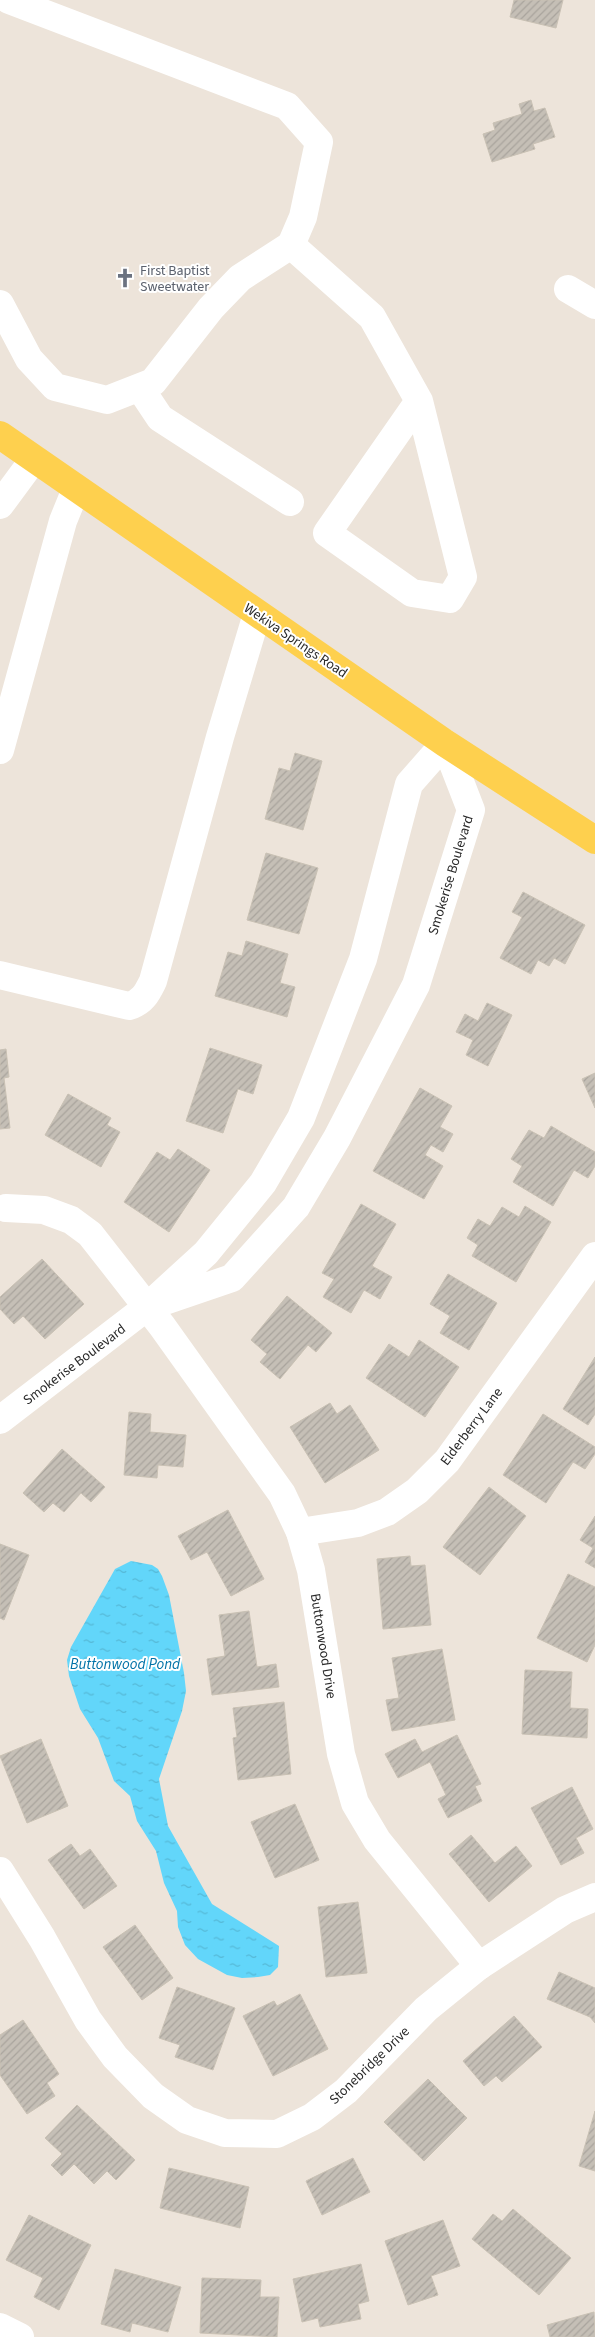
<svg xmlns="http://www.w3.org/2000/svg" width="595" height="2337" viewBox="0 0 595 2337" font-family="'Source Sans 3',sans-serif">
  <defs>
    <pattern id="water-ripples" width="26" height="14" patternUnits="userSpaceOnUse" patternTransform="scale(1.25)"><rect width="26" height="14" fill="#62d6fa"/><path d="M2 4q2-2 4 0t4 0M15 11q2-2 4 0t4 0" fill="none" stroke="#55b8d6"/></pattern>
    <pattern id="building-hatch" width="6" height="6" patternUnits="userSpaceOnUse" patternTransform="scale(1.25)"><rect width="6" height="6" fill="#c5bfb6"/><path d="M-1 1l2-2M0 6l6-6M5 7l2-2" fill="none" stroke="#a9a49d"/></pattern>
  </defs>
  <rect width="100%" height="100%" fill="#ede4da"/>
  <path fill="url(#water-ripples)" d="M131,1561L152,1565L158,1569L162,1576L169,1595L184,1673L186,1691L182,1711L159,1779L168,1826L212,1904L279,1946L278,1967L270,1975L258,1977L242,1978L227,1975L198,1959L185,1945L178,1927L177,1911L164,1883L156,1851L137,1821L130,1796L114,1781L98,1738L80,1709L69,1676L67,1660L71,1647L115,1569Z"/>
  <g fill="url(#building-hatch)" stroke="#c9c1b4">
    <path d="M514,0H563L556,28L510,17Z"/>
    <path d="M531,100L534,111L545,108L555,137L533,144L535,149L492,162L483,134L495,130L493,123L522,114L519,104Z"/>
    <path d="M295,753L322,761L303,830L265,819L279,768L290,771Z"/>
    <path d="M266,853L318,868L299,934L247,920Z"/>
    <path d="M523,892L585,925L565,964L554,958L549,966L538,960L531,974L500,958L522,917L512,912Z"/>
    <path d="M246,941L288,954L280,983L295,987L287,1017L215,996L228,952L242,956Z"/>
    <path d="M487,1003L512,1015L488,1066L466,1055L473,1040L456,1032L465,1014L478,1021Z"/>
    <path d="M210,1048L262,1065L253,1094L238,1089L223,1133L186,1121Z"/>
    <path d="M6,1049L9,1077L4,1078L10,1128L0,1129V1050Z"/>
    <path d="M595,1073V1108L582,1079Z"/>
    <path d="M420,1088L452,1106L440,1127L453,1134L443,1152L431,1145L425,1155L443,1166L424,1199L373,1171Z"/>
    <path d="M68,1094L111,1118L107,1125L120,1132L101,1167L45,1135Z"/>
    <path d="M551,1126L595,1152V1166L588,1178L574,1170L553,1206L513,1182L522,1166L511,1159L529,1130L544,1138Z"/>
    <path d="M178,1149L210,1170L169,1232L124,1202L157,1152L170,1160Z"/>
    <path d="M361,1204L396,1224L372,1266L392,1277L380,1299L364,1290L351,1313L323,1297L334,1279L322,1273Z"/>
    <path d="M525,1206L551,1222L516,1282L472,1256L478,1245L467,1238L478,1219L490,1226L502,1207L519,1217Z"/>
    <path d="M42,1259L84,1304L45,1339L23,1316L14,1324L0,1309V1297Z"/>
    <path d="M448,1274L497,1303L469,1350L440,1333L450,1316L430,1304Z"/>
    <path d="M287,1296L332,1333L316,1352L308,1345L280,1379L260,1362L267,1354L251,1340Z"/>
    <path d="M419,1340L459,1367L425,1417L366,1378L389,1344L409,1357Z"/>
    <path d="M595,1357V1414L588,1425L563,1409Z"/>
    <path d="M330,1403L337,1414L350,1405L379,1450L325,1483L290,1427Z"/>
    <path d="M129,1412L151,1414L150,1432L186,1435L183,1467L158,1465L157,1478L124,1475Z"/>
    <path d="M543,1414L595,1447V1454L585,1469L573,1462L546,1503L503,1475Z"/>
    <path d="M62,1449L105,1487L91,1502L81,1493L64,1512L53,1503L44,1512L23,1493Z"/>
    <path d="M489,1487L526,1516L480,1575L443,1547Z"/>
    <path d="M228,1510L264,1579L231,1596L207,1552L191,1560L178,1536Z"/>
    <path d="M595,1516V1568L585,1562L593,1548L580,1540Z"/>
    <path d="M0,1544L29,1555L4,1620L0,1618Z"/>
    <path d="M410,1556L411,1566L425,1565L431,1625L383,1629L377,1559Z"/>
    <path d="M568,1574L595,1587V1645L587,1662L537,1638Z"/>
    <path d="M249,1611L257,1667L276,1664L279,1687L212,1695L207,1659L225,1656L219,1615Z"/>
    <path d="M442,1649L455,1720L392,1731L386,1700L399,1698L392,1658Z"/>
    <path d="M525,1670L572,1672L570,1708L588,1709L587,1738L522,1734Z"/>
    <path d="M284,1702L291,1774L238,1780L233,1738L237,1737L233,1708Z"/>
    <path d="M457,1735L481,1784L475,1786L482,1801L448,1818L438,1799L446,1795L430,1762L398,1778L385,1754L415,1739L422,1752Z"/>
    <path d="M41,1739L68,1806L27,1823L0,1756Z"/>
    <path d="M572,1787L593,1829L576,1838L584,1853L561,1865L531,1808Z"/>
    <path d="M295,1804L319,1860L275,1878L251,1822Z"/>
    <path d="M471,1835L495,1863L516,1846L532,1866L489,1902L449,1854Z"/>
    <path d="M71,1844L80,1856L90,1849L117,1886L84,1909L48,1860Z"/>
    <path d="M358,1902L367,1973L326,1977L318,1907Z"/>
    <path d="M135,1925L173,1978L142,2000L103,1947Z"/>
    <path d="M559,1972L595,1988V2023L590,2017L547,1999Z"/>
    <path d="M177,1987L235,2008L213,2070L175,2057L180,2045L159,2038Z"/>
    <path d="M300,1994L328,2049L273,2076L243,2016L274,2001L277,2006Z"/>
    <path d="M514,2016L542,2047L502,2082L496,2076L484,2086L463,2061Z"/>
    <path d="M23,2020L59,2074L47,2083L55,2096L27,2114L0,2075V2035Z"/>
    <path d="M428,2079L467,2118L424,2161L384,2122Z"/>
    <path d="M77,2105L135,2160L116,2180L107,2171L94,2184L74,2164L62,2176L51,2165L62,2154L45,2138Z"/>
    <path d="M595,2111V2171L579,2166Z"/>
    <path d="M353,2158L370,2192L322,2215L306,2181Z"/>
    <path d="M169,2168L249,2187L240,2228L160,2208Z"/>
    <path d="M513,2209L571,2258L539,2295L472,2239L493,2214L502,2221Z"/>
    <path d="M29,2215L91,2245L59,2310L34,2297L43,2278L6,2260Z"/>
    <path d="M443,2220L460,2266L431,2276L438,2295L408,2305L385,2241Z"/>
    <path d="M361,2264L369,2301L358,2304L361,2319L320,2327L318,2318L302,2322L293,2279Z"/>
    <path d="M115,2269L181,2287L168,2332L132,2323L130,2332L101,2324Z"/>
    <path d="M202,2278L261,2280L260,2297H279L277,2337L200,2333Z"/>
    <path d="M594,2312L595,2337H550L547,2325Z"/>
  </g>
  <g fill="none" stroke-linecap="round" stroke-linejoin="round">
    <g stroke="#fff" stroke-width="28">
      <path d="M9,0L287,106L319,142L303,217L291,245L372,317L419,401L463,577L450,599L412,593L327,533L419,401"/>
      <path d="M568,289L595,305"/>
      <path d="M0,304L29,359L55,387L107,400L153,382L211,308L240,278L291,245"/>
      <path d="M140,388L160,418L290,502"/>
      <path d="M0,505L34,459"/>
      <path d="M0,750L63,521L76,489"/>
      <path d="M0,975L129,1006C143,1002 147,993 153,981L220,737L257,614"/>
      <path d="M6,1208L44,1210L71,1220L90,1234L162,1326L282,1494L300,1532L311,1570L341,1754L355,1803L377,1840L479,1966"/>
      <path d="M0,1420L147,1307L206,1253L263,1183L301,1118L363,959L409,784L445,743L471,810L416,985L337,1138L296,1207L232,1278L147,1307"/>
      <path d="M300,1532L358,1523L387,1512L417,1491L447,1461L595,1256"/>
      <path d="M0,1871L42,1938L88,2020L115,2057L153,2096L187,2120L225,2133L277,2134L312,2117L346,2091L426,2009L479,1966L565,1910L595,1897"/>
      <path d="M0,2327L20,2337"/>
    </g>
    <path stroke="#fed04e" stroke-width="28" d="M0,435L445,743L595,840"/>
  </g>
  <defs>
    <symbol id="church-bare" viewBox="-9 -9 18 18"><path d="M-1.2-6h2.4v3.5h3.3v2.4h-3.3V6h-2.4V-.1h-3.3v-2.4h3.3Z" fill="#6b7280" stroke="#fff" stroke-width="2.5" paint-order="stroke"/></symbol>
  </defs>
  <g fill-rule="evenodd">
    <use href="#church-bare" x="111" y="264" width="28" height="28"/>
  </g>
  <g text-anchor="middle" stroke-width="4" stroke-linejoin="round" paint-order="stroke">
    <g font-size="14" fill="#5b616d" stroke="#fff" text-anchor="start">
      <text x="140" y="275">First Baptist<tspan x="140" dy="16">Sweetwater</tspan></text>
    </g>
    <g font-size="14" fill="#2a2a2a" stroke="#fff">
      <text transform="translate(296 640) rotate(34)" y="5">Wekiva Springs Road</text>
      <text transform="translate(450 875) rotate(-73)" y="5">Smokerise Boulevard</text>
      <text transform="translate(74 1364) rotate(-37)" y="5">Smokerise Boulevard</text>
      <text transform="translate(471 1426) rotate(-53)" y="5">Elderberry Lane</text>
      <text transform="translate(324 1646) rotate(81)" y="5">Buttonwood Drive</text>
      <text transform="translate(369 2065) rotate(-44)" y="5">Stonebridge Drive</text>
    </g>
    <g font-size="15" font-style="italic" fill="#0072a7" stroke="#fff">
      <text x="125" y="1669">Buttonwood Pond</text>
    </g>
  </g>
</svg>
